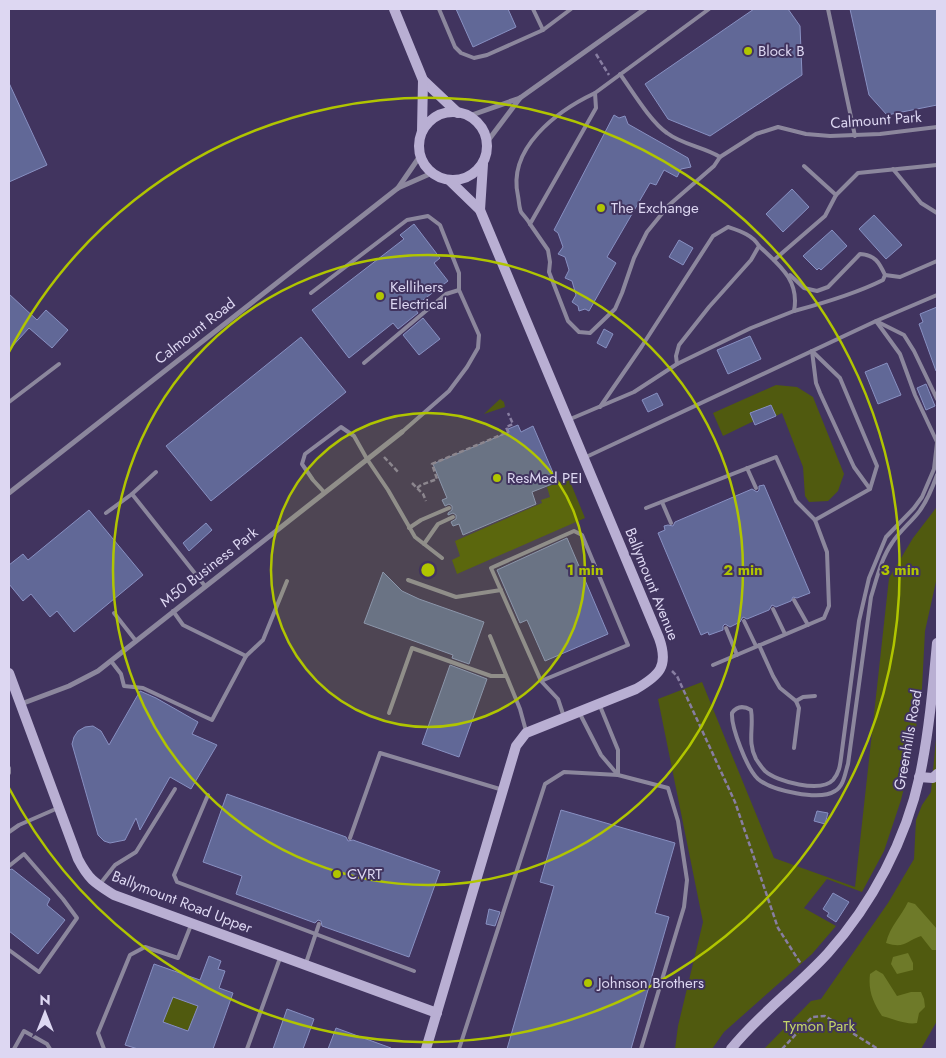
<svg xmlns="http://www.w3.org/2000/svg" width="946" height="1058" viewBox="0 0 946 1058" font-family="Jost,sans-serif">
  <rect width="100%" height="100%" fill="#41345f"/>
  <g fill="#505a0f">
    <path d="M776,385L797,387L813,397L844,474L838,491L828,501L809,502L805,496L803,467L782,413L776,416L771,405L750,413L754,421L723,436L713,413Z"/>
    <path d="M500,399L504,402L505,407L484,414Z"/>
    <path d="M569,479L585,518L457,574L452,560L460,556L455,541L542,503L541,500L550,497L547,487Z"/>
    <path d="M937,504V577L925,631L922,688L912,754L901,800L884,851L862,892L827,879L804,908L836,926L812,954L724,1032L712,1049H675L678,1026L703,922L658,699L702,682L774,858L855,887L889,578L913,538L936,508Z"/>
    <path d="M937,729V1021L921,1049H764L811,1001L821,999L888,903L914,859L916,820L922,805L931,792Z"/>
    <path d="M173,997L198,1006L189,1031L163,1022Z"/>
  </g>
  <g fill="#6e7a29">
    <path d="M908,902L915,904L937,929V950H932L921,936C906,941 905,949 886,943C890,926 901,917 908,902Z"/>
    <path d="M908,953L913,963V970L897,974L891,964L893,957Z"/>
    <path d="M876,970L883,974L897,996L911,992H921L924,999L925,1007L919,1013L917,1023C906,1025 894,1019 882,1016C873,1002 868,991 870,974Z"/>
  </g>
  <g fill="#616897" stroke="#8890c2" fill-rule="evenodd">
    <path d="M456,9H508L516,27L473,47Z"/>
    <path d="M754,9H788L800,26L802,75L710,136L668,119L645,84Z"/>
    <path d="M850,9H937V105L887,115L869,95Z"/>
    <path d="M9,83L47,165L9,182Z"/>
    <path d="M614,115L619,118L625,116L628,124L688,158L691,167L681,169L677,177L664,170L656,185L650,183L607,257L616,263L589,311L585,309L579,311L578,306L572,302L576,295L572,281L565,278L569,270L565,257L558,254L563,247L558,233L554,230Z"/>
    <path d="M792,189L809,207L783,232L766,214Z"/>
    <path d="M874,215L902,245L886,259L859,229Z"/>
    <path d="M414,224L440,258L434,263L448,281L414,307L418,313L398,329L393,323L349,358L312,310L404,239L400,235Z"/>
    <path d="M832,230L847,246L821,270L819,268L817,270L803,256Z"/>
    <path d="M679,240L693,248L683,265L669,257Z"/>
    <path d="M9,294L37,320L46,310L68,330L52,348L29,328L9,350Z"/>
    <path d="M937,307V371H936L919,324L923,322L920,314Z"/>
    <path d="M423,318L440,339L419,355L403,335Z"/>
    <path d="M604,329L613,334L606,348L597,343Z"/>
    <path d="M750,336L761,359L728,374L717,350Z"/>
    <path d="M301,337L346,392L211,501L166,446Z"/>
    <path d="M887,363L901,395L878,404L865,372Z"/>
    <path d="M926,384L935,406L926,410L917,388Z"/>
    <path d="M657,393L663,405L648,412L642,400Z"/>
    <path d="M771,405L776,416L755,425L750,413Z"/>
    <path d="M518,425L521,432L533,426L557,482L532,492L536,504L463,535L459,524L453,526L451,522L456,519V515L453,513L448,515V513L452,510V506L449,504L445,506L442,500L447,498L433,464L509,432L508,429Z"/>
    <path d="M764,485L810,593L797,598L793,597L791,601L776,607L772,605L769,610L747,619L743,617L740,622L730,627L725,624L723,626V630L709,635L708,632L701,635L658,533L665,530L664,526L668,525L673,526L675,522L752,489L757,492L759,490V486Z"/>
    <path d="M89,510L143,575L74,632L57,611L50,617L31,594L23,601L9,584V565L23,554L28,560Z"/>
    <path d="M206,523L212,530L189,551L183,543Z"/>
    <path d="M567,538L608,634L545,661L527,620L520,623L497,570Z"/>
    <path d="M383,572L402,591L419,599L484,622L469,664L452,658L453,655L364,623Z"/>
    <path d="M450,665L487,679L459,757L422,744Z"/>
    <path d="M140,691L156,698L198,722L192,734L217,745L191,789L170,777L140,830L136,818L125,840L110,843L104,841L98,835L72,744L74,737L78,731L85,727L93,726L101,731L109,745Z"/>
    <path d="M227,794L346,837L348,841L353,840L440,871L409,957L322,926L321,921L318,920L315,923L236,894L242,876L203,862Z"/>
    <path d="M561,810L675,843L655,913L669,917L631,1049H507L554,886L540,882Z"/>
    <path d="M817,811L828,813L825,824L814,821Z"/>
    <path d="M12,869L50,899L47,905L65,920L38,954L9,931V870Z"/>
    <path d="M833,893L849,902L836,922L827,916L829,913L823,909Z"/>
    <path d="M489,909L500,912L495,926L486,924Z"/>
    <path d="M209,956L221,961L218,969L225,971L219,988L233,993L213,1049H138L125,1045L154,964L200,980ZM173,997L198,1006L188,1031L163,1022Z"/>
    <path d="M287,1009L314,1019L303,1049H273Z"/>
    <path d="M336,1028L391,1048L390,1049H328Z"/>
  </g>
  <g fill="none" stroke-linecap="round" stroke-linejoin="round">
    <g stroke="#887ea2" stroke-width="2.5" stroke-dasharray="5 2.5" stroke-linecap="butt">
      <path d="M596,54L609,75"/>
      <path d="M384,457L399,473"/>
      <path d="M412,483L423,494L426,501"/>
      <path d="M417,488L421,485L437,479L432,464L508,432L506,427L513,424L508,413"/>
      <path d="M672,671L677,676L735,802L778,928L801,964"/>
      <path d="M782,1049L812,1017L825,1016L878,1049"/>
    </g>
    <g stroke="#8c879d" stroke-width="4">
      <path d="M439,9L455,47L461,53L474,58L487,55L543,30L571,9"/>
      <path d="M533,9L543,30"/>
      <path d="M709,9L595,93L596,108L530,224L548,250L550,262L549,272L568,321L579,332L590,333L615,309L622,293L634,258L647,232L669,205L714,166L720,157"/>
      <path d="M828,9L855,136"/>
      <path d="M620,74C633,92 650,121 667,133C683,145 704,147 720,157L756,134L778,127L806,134L830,136L880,134L937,127"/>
      <path d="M893,169L921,203L937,213"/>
      <path d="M836,195L858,173L937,165"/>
      <path d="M530,224C528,220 524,216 521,212C519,207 519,201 518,196C507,148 557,111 595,93"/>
      <path d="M774,260L825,216L836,195L804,166"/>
      <path d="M790,275L804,288L817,291L828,287L860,254C875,255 879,262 885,275L883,280C855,294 824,303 794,311"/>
      <path d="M885,275L900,277L937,261"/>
      <path d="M311,293L407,220L428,216L440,225L459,273V290L479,335L478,348L467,367L449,391L402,432"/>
      <path d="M876,321L900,354L915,395L937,442"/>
      <path d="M878,322L904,335L914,351L937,399"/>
      <path d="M812,351L816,383L820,393L854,467L870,489"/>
      <path d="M364,363L446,294L459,290"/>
      <path d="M9,402L59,364"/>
      <path d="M600,407L642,346L713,236L728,227C740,231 753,235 759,246L751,260L709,307L679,345L676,356L677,364"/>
      <path d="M568,420L634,392L677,364L751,328L794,311C800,280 779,265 759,246"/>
      <path d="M937,443L934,469L922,497L914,508L886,537L869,578L859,621L841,758C840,766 839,773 833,780C821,793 777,782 765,771C762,768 758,762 756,759C747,742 754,727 751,710C744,706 737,706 732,713C731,727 747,769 758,779C772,791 820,801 835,791C844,786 845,773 848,764L871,597C877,578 881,559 892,543C899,532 910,523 918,513C927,502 932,489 937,475"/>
      <path d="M584,458L876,321L937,295"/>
      <path d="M747,468L756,488"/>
      <path d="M324,492L313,480L302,464L305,454L341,427L354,436L367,459L388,490L415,537L442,558"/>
      <path d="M132,494L205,586"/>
      <path d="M662,502L671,523"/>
      <path d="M646,508L776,457L796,501L815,520"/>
      <path d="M106,513L132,494L156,472"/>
      <path d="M409,528L421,520L449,508"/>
      <path d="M424,544L438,524L453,517"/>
      <path d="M408,580L456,597L501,590"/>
      <path d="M794,600L808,625"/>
      <path d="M773,609L785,634"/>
      <path d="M173,611L183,625L246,656L263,640L287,581"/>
      <path d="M114,613L136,641"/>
      <path d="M744,621L756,646"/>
      <path d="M726,628L737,655"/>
      <path d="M490,636L520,709L526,731"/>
      <path d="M759,645L773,676L780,688L796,701L799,708L794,748"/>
      <path d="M111,661L121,674L124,686L143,688L212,720L246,656"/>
      <path d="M713,665L824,618L829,606L827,552L815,520L870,489L877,466L840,378L812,351"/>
      <path d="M541,681L628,645L582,535L574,531L491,568L541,681L558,699L564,717"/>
      <path d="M796,701L803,697L815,696"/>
      <path d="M600,706L618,750V775"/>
      <path d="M389,713L412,648L491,676H506"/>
      <path d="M580,714L601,755L618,775"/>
      <path d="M9,768V773"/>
      <path d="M208,795L174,875L177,882L414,971"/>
      <path d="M9,832L19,825L58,808"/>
      <path d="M350,838L380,753L503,790"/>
      <path d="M9,866L24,854L63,899L77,918L39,972L9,950"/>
      <path d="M100,884L115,865L136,852L175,789"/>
      <path d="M306,963L319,924"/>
      <path d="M14,1049L24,1031L47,1044L50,1049"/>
      <path d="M104,1049L98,1033L130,955L145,947L178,958L191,925"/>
      <path d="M247,1049L280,958"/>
      <path d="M459,1049L545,784L564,772L618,775L668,788L678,821L687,880L684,907L641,1049"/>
    </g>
    <g stroke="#8c879d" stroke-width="5">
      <path d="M469,116L520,98L645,9"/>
      <path d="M487,142L520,98"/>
      <path d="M398,188L420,156"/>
      <path d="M9,493L398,188L432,173"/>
      <path d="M21,704L69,686L98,671L402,432"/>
    </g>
    <g stroke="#b9afd3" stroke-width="10">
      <path d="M394,9L423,80L458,113"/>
      <circle cx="453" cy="146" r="34"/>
      <path d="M422,131L423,80"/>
      <path d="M480,210L483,164"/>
      <path d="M9,673L78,859C89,880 95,883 114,895L437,1013"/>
      <path d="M919,777L933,778L937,774"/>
      <path d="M426,1049L516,746L526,733L636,689C660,675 669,666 659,638L480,210L449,180"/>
      <path d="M731,1049C760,1013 797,987 828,953C872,904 906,840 920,775C929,732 933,687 937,643"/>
    </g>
  </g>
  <circle cx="428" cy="570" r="157" fill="#b0c500" fill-opacity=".12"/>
  <g fill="none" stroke="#b0c500" stroke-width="2.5">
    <circle cx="428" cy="570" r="157"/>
    <circle cx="428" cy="570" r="315"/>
    <path d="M9 352A472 472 0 1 1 9 788"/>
  </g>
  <g fill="#b0c500" stroke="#41345f" stroke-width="2">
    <circle cx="748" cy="51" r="5"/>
    <circle cx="601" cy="208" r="5"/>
    <circle cx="380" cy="296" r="5"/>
    <circle cx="497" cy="478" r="5"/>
    <circle cx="337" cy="874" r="5"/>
    <circle cx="588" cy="983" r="5"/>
  </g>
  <g text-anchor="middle" stroke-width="4" stroke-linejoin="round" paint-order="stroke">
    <g font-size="15" fill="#ddd7f2" stroke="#41345f" text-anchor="start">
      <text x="758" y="56">Block B</text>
      <text x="611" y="213">The Exchange</text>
      <text x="390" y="292">Kellihers<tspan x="390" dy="17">Electrical</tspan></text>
      <text x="507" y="483">ResMed PEI</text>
      <text x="347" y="879">CVRT</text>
      <text x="598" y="988">Johnson Brothers</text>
    </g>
    <g font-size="15" fill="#ddd7f2" stroke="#41345f">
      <text transform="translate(876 120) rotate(-4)" y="5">Calmount Park</text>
      <text transform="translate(195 331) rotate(-38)" y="5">Calmount Road</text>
      <text transform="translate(209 567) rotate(-38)" y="5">M50 Business Park</text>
      <text transform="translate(652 584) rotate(68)" y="5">Ballymount Avenue</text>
      <text transform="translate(908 740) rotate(-80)" y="5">Greenhills Road</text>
      <text transform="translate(182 902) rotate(21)" y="5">Ballymount Road Upper</text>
    </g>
    <g font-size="15" fill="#c3d468" stroke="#41345f">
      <text x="819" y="1031">Tymon Park</text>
    </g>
  </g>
  <circle cx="428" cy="570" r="8" fill="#b0c500" stroke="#41345f" stroke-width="2.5"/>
  <g font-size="15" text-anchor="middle" font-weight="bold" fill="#b0c500" stroke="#41345f" stroke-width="4" stroke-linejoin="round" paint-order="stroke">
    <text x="585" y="575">1 min</text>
    <text x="743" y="575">2 min</text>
    <text x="900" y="575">3 min</text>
  </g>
  <rect width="946" height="1058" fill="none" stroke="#ddd7f2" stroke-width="20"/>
  <g transform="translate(45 1013)" stroke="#41345f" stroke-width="4" paint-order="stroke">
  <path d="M0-4L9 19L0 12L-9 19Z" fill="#ddd7f2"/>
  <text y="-8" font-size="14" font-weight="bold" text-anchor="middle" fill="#ddd7f2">N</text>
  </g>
</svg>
